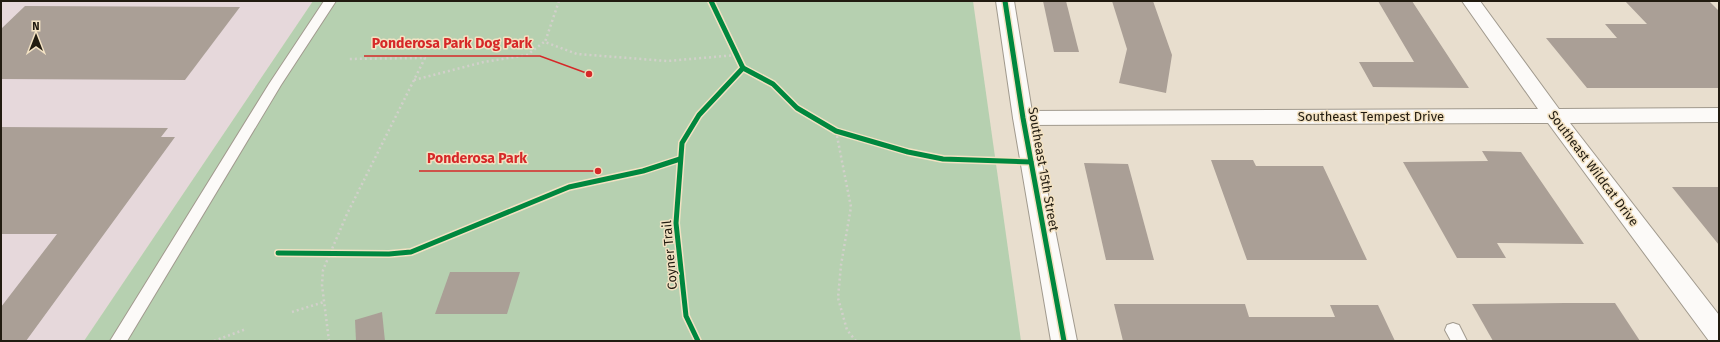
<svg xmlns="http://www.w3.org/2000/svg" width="1720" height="342" viewBox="0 0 1720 342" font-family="'Fira Sans',sans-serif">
  <rect width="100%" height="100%" fill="#e8dece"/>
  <path fill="#e6d8db" d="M1,1H313L84,341H1Z"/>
  <path fill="#b6d0b0" d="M313,1H973L1021,341H84Z"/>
  <g fill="#aa9f96">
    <path d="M1043,1H1066L1079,52H1054Z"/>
    <path d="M1112,1H1153L1172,55L1166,93L1119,83L1127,49Z"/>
    <path d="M1378,1H1412L1469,88L1373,87L1359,62H1414Z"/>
    <path d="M1625,1H1709L1719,11V88H1587L1546,38H1617L1605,24H1647Z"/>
    <path d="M25,6L240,7L185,80L1,79V29Z"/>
    <path d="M1,127L168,128L161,137H175L26,341H1V307L57,234H1Z"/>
    <path d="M1482,151L1521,152L1584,244L1497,243L1506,258H1457L1403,162L1488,161Z"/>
    <path d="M1211,160H1253L1256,166H1323L1367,260H1247Z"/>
    <path d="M1084,163L1128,164L1154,260H1106Z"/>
    <path d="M1672,187H1719V245Z"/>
    <path d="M450,272H520L507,314H435Z"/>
    <path d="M1565,303H1615L1640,341H1493L1472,304Z"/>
    <path d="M1114,304H1245L1249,317H1335L1330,305H1378L1395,341H1123Z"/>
    <path d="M382,312L385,341H356L355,320Z"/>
  </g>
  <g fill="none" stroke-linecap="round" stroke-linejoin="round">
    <defs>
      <g id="service">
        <path d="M324,1H336L281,85L127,341H110L269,84Z"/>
        <path d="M1453,323L1459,325L1467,341H1451L1445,330L1447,325Z"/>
      </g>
      <path id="minor" d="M1462,1H1480L1559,109L1719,108V122L1570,123L1719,315V341H1709L1548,123L1023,125L1016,123L1013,118L1016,113L1023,111L1538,109Z"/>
      <path id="secondary" d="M996,1H1014L1033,118L1077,341H1051L1013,118Z"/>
    </defs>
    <use href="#service" stroke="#a19a8e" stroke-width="2"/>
    <use href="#minor" stroke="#a19a8e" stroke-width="2"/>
    <use href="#secondary" stroke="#a19a8e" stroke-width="2"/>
    <g stroke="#d2d0cb" stroke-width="2.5" stroke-dasharray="2 3" stroke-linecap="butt">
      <path d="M559,1L545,42L577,54L667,61L737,55"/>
      <path d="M414,80L484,62L527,55L544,42"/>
      <path d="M836,131L851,207L841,265L838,298L847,330L856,341"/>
      <path d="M292,312L324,302"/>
      <path d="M214,341L246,329"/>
      <path d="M329,341L322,285L323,270L347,214L425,58L347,59"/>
    </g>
    <use href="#service" fill="#fcfaf8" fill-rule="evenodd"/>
    <use href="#minor" fill="#fcfaf8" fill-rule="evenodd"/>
    <use href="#secondary" fill="#fcfaf8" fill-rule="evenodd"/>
    <defs>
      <g id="cycleway">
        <path d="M1005,1L1023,118L1064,341"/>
        <path d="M743,68L773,84L797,108L836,131L908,152L943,159L1031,162"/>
        <path d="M278,253L389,254L411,252L569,187L643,171L680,159"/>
        <path d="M698,341L686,316L676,223L682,143L699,115L743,68L711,1"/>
      </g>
    </defs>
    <use href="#cycleway" stroke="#f3e2c3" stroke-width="8"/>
    <use href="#cycleway" stroke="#00873e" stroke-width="5"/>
  </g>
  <g text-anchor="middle" stroke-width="3" stroke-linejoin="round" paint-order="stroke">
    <g font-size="13" fill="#211b10" stroke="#f3e2c3">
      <text x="1371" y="121">Southeast Tempest Drive</text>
      <text transform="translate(1594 168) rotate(53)" y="5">Southeast Wildcat Drive</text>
      <text transform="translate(1044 169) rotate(80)" y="5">Southeast 15th Street</text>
      <text transform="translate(669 255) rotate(-95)" y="5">Coyner Trail</text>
    </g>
  </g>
  <path fill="none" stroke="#d62828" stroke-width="1.5" d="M589 74L540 56H364M598 171L535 171H419"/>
  <g fill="#d62828" stroke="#f3e2c3" stroke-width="1.5">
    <circle cx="589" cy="74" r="4"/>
    <circle cx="598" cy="171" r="4"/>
  </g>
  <g font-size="14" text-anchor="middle" font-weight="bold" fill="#d62828" stroke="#f3e2c3" stroke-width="3" stroke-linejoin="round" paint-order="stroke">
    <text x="452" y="48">Ponderosa Park Dog Park</text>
    <text x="477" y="163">Ponderosa Park</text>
  </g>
  <rect width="1720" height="342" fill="none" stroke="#211b10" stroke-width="4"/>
  <g transform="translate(36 36)" stroke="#f3e2c3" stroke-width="3" paint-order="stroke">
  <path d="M0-3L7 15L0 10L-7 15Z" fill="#211b10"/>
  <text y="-6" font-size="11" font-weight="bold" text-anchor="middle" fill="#211b10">N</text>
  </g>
</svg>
